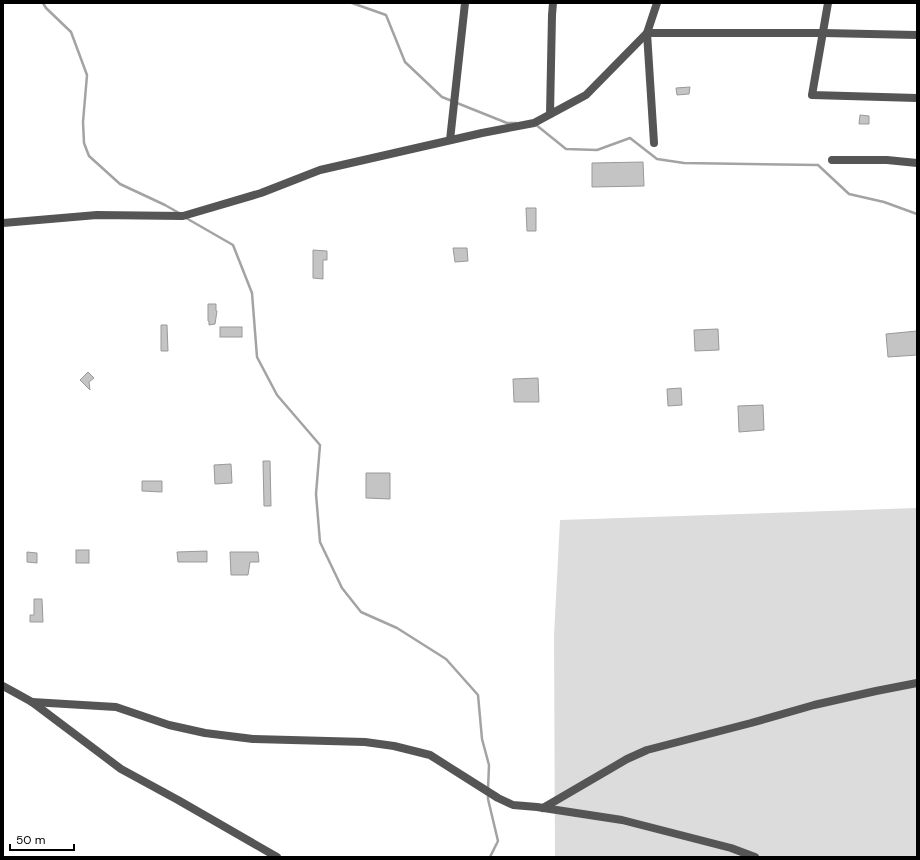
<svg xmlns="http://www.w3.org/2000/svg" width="920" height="860" viewBox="0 0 920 860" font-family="'DM Sans',sans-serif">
  <rect width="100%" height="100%" fill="#fff"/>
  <path fill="#dcdcdc" d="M917,508V857H555L554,636L560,520Z"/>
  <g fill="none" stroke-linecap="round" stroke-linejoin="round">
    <g stroke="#a3a3a3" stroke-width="2.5">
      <path d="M43,3L46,8L71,32L87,75L83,122L84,143L89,156L120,184L165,205L179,213"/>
      <path d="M352,3L386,15L405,62L442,97L507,123H516"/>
      <path d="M535,124L566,149L597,150L630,138L657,159L684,163L818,165L849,194L884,202L917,214"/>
      <path d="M186,218L233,245L252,293L257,357L277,395L320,445L316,494L320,542L342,588L361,612L397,628L446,659L478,695L482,739L489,765L488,790"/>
      <path d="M488,795V799L498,841L490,857"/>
    </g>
  </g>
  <g fill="#c4c4c4" stroke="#999">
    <path d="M690,87L689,94L677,95L676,88Z"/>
    <path d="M860,115L869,116V124H859Z"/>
    <path d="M643,162L644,186L592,187V163Z"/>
    <path d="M526,208H536V231H527Z"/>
    <path d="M453,248H467L468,261L455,262Z"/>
    <path d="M313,250L327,251V260H323V279L313,278Z"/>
    <path d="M208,304H216V311H217L215,324L209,325V321H208Z"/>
    <path d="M161,325H167L168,351H161Z"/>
    <rect x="220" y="327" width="22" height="10"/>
    <path d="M718,329L719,350L695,351L694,330Z"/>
    <path d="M917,331V355L888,357L886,334Z"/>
    <path d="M88,372L94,378L89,382L90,390L80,380Z"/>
    <path d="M538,378L539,402H514L513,379Z"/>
    <path d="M681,388L682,405L668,406L667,389Z"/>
    <path d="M763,405L764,430L739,432L738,406Z"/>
    <path d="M263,461H270L271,506H264Z"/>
    <path d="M231,464L232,483L215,484L214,465Z"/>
    <path d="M366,473H390V499L366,498Z"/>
    <path d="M142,481H162V492L142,491Z"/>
    <rect x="76" y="550" width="13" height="13"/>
    <path d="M207,551V562H178L177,552Z"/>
    <path d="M27,552L37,553V563L27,562Z"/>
    <path d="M230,552H258L259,562H250L248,575H231Z"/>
    <path d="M34,599H42L43,622H30V615H34Z"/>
  </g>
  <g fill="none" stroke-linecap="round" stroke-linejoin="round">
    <g stroke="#555" stroke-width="8">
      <path d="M828,3L812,95L917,98"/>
      <path d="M550,114L552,15L553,3"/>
      <path d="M450,140L465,3"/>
      <path d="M654,143L647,33L657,3"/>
      <path d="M832,160H887L917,163"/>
      <path d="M3,223L97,215L183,216L261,193L320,170L482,133L534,123L586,95L647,33H823L917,35"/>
      <path d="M3,686L32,702L121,769L178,800L277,857"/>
      <path d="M32,702L116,707L169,725L205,733L253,739L365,742L394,746L430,755L498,798L513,805L537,807L622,820L731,848L755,857"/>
      <path d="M543,808L627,759L647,750L751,723L814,705L876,691L917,683"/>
    </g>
  </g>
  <rect width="920" height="860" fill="none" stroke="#000000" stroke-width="8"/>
  <path d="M10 844v6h64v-6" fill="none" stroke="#000000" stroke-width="2"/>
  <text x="16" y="844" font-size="12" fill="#000000" stroke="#ffffff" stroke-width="3" paint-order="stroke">50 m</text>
</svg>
